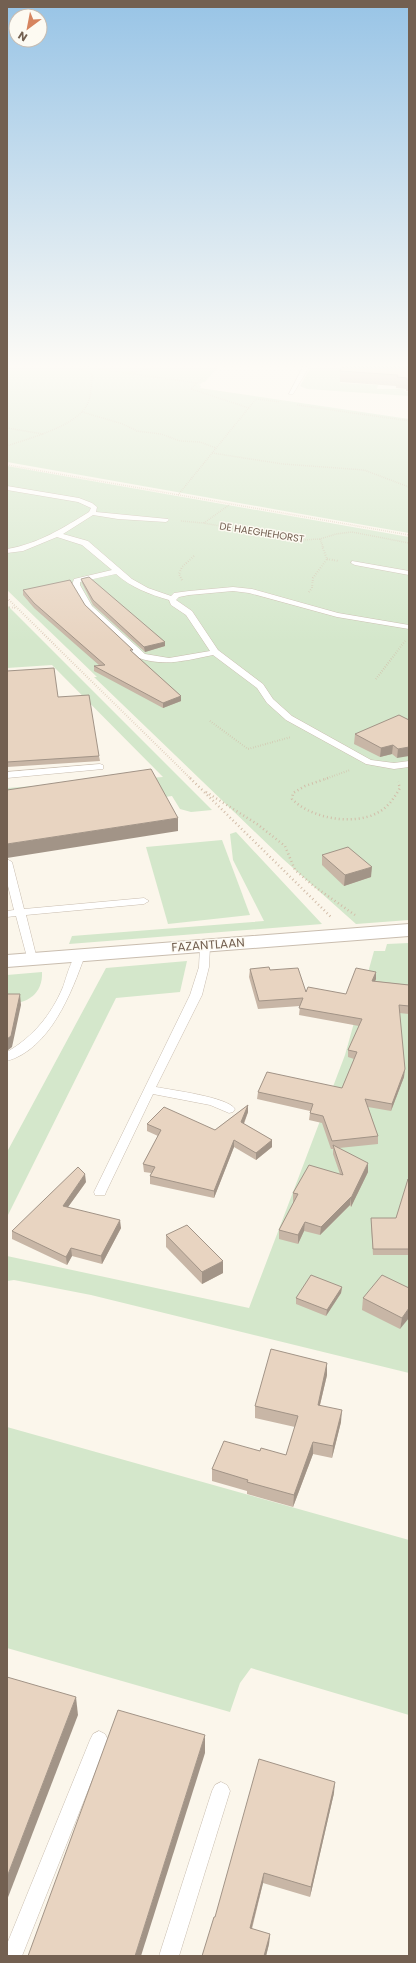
<svg xmlns="http://www.w3.org/2000/svg" width="416" height="1963" viewBox="0 0 416 1963" font-family="Poppins,sans-serif">
  <rect width="100%" height="100%" fill="#fbf6eb"/>
  <g fill="#d4e7cb">
    <path d="M7,367H218L205,382H203L199,385L201,386L200,388L409,419V533L7,462Z"/>
    <path d="M311,367L349,368L340,383L378,385L377,389H405L404,391L409,392V396L307,389L300,386Z"/>
    <path d="M7,466L409,537V920L356,924L283,859L94,677H97L7,590Z"/>
    <path d="M7,605L212,810L191,812L180,809L172,796L157,798L7,801V788L163,777L52,665L7,668Z"/>
    <path d="M236,832L322,924L69,944L72,936L264,921L233,860L230,834Z"/>
    <path d="M222,840L250,915L168,924L146,847Z"/>
    <path d="M409,943V1373L91,1295L14,1280L7,1281V1256L249,1308L345,1055L374,951H385L387,944Z"/>
    <path d="M187,961L180,992L116,998L7,1217V1152L106,968Z"/>
    <path d="M42,972C43,994 27,1004 7,1004V975Z"/>
    <path d="M7,1427L409,1540V1715L251,1668L240,1683L230,1712L7,1648Z"/>
  </g>
  <g fill="none" stroke-linecap="round" stroke-linejoin="round">
    <defs>
      <g id="service">
        <path d="M303,367H309L293,394H289Z"/>
        <path d="M7,486L79,498L92,503L97,507L96,512L168,519L169,520L166,522L118,519L93,515L63,534L88,541L132,579L148,588L171,596L174,593L189,591L233,587L252,589L338,613L409,625V629L337,617L249,593L233,591L189,595L179,597L176,600L192,611L218,650L263,684L273,699L292,716L371,760L394,763L409,761V767L394,769L366,764L286,720L267,703L257,688L213,655C188,660 164,667 139,658L86,609L72,585L74,579L112,570L82,545L57,537L23,551L7,553V549C38,544 63,528 89,512L91,508L78,502L7,490ZM116,574C132,588 149,594 169,600L171,605L186,615L210,651L169,658L145,654L92,606L80,585V582Z"/>
        <path d="M352,561L409,571V575L355,565L351,563Z"/>
        <path d="M100,764L103,765V769L7,778V772Z"/>
        <path d="M7,859L12,862L24,909L144,898L149,901L144,904L26,915L37,959L36,961H28L16,916L7,917V911L14,910L7,882Z"/>
        <path d="M205,943L210,946L209,967L202,995L156,1087C171,1090 228,1097 235,1109L233,1112L229,1113L210,1105L153,1094L106,1192L105,1195H95L94,1192L190,995L199,967L200,946Z"/>
        <path d="M80,952L85,955C72,992 50,1049 7,1061V1052C34,1036 51,1015 63,987C66,979 72,954 80,952Z"/>
        <path d="M99,1731L105,1734L108,1740L22,1956H7V1944L90,1740L93,1734Z"/>
        <path d="M221,1782L227,1785L230,1791L179,1956H159L212,1791L215,1785Z"/>
      </g>
      <path id="minor" d="M409,924V936L7,967V955Z"/>
    </defs>
    <use href="#service" stroke="#c9bdaf" stroke-width="1"/>
    <use href="#minor" stroke="#c9bdaf" stroke-width="2"/>
    <g stroke="#d2bda9" stroke-width="1.5" stroke-dasharray="0.5 1.5" stroke-linecap="butt">
      <path d="M84,367L197,383"/>
      <path d="M128,373L161,367"/>
      <path d="M202,378L191,389L249,408"/>
      <path d="M297,405L409,421"/>
      <path d="M82,412L123,424L137,431L161,434L180,441L200,442L216,448"/>
      <path d="M7,428L43,434"/>
      <path d="M7,446C29,438 75,427 87,405C92,396 91,384 92,374L75,367"/>
      <path d="M212,453L283,464L364,470L409,487"/>
      <path d="M7,465L409,535"/>
      <path d="M178,495L256,399L280,402"/>
      <path d="M181,521L203,523L301,540L320,539L336,534L352,532L409,543"/>
      <path d="M204,523L229,505"/>
      <path d="M320,539L323,547"/>
    </g>
    <g stroke="#d2bda9" stroke-width="2" stroke-dasharray="0.5 2" stroke-linecap="butt">
      <path d="M327,559L339,561"/>
      <path d="M182,580L179,574L182,567L195,555"/>
      <path d="M309,592L312,588L313,578L327,559L322,546"/>
      <path d="M7,598L191,779"/>
      <path d="M7,607L17,608"/>
      <path d="M376,679L405,641"/>
      <path d="M210,721L248,749L291,737"/>
      <path d="M325,779L350,770"/>
    </g>
    <g stroke="#d2bda9" stroke-width="2.5" stroke-dasharray="1 3" stroke-linecap="butt">
      <path d="M190,778L331,917"/>
      <path d="M328,778L305,786L293,793L292,799C310,818 353,826 377,813C388,808 394,798 400,788L398,782"/>
      <path d="M206,792L257,824L285,846L295,870L315,887L355,915"/>
    </g>
    <use href="#service" fill="#fff" fill-rule="evenodd"/>
    <use href="#minor" fill="#fff" fill-rule="evenodd"/>
  </g>
  <g fill="#c8b6a6">
    <path d="M409,367V391H406V389L396,388V386L340,382V371Z"/>
    <path d="M81,579L165,646L145,652L93,605L82,583Z"/>
    <path d="M23,590L85,605L133,653L181,696V701L163,708L94,671V666H100L34,608L23,595Z"/>
    <path d="M7,671L58,697L99,756L100,761L7,767Z"/>
    <path d="M409,720L397,758L392,754L380,757L354,744L355,734Z"/>
    <path d="M322,855L371,877L344,886L322,865Z"/>
    <path d="M250,969L270,970L306,992L346,994L376,972V979L375,981L409,985V1014L399,1013L404,1077L391,1111L368,1107L378,1136V1144L339,1148L368,1172L351,1207L350,1205L320,1235L304,1231L298,1244L279,1239V1230L294,1202H293V1193L340,1174L333,1154V1149H331L322,1123L309,1120L310,1113V1111L257,1099L258,1092L342,1088L354,1059L348,1057V1050L359,1026L299,1015L300,1006L258,1009L249,977Z"/>
    <path d="M248,1105V1112L244,1124L272,1140V1147L256,1160L234,1147L214,1198L150,1184V1176L151,1173L144,1172L143,1164L158,1136L147,1131V1124L215,1130Z"/>
    <path d="M86,1182L68,1207L121,1228L102,1264L72,1256L67,1265L12,1239V1231Z"/>
    <path d="M409,1184V1255H373L371,1224V1218H396Z"/>
    <path d="M166,1235L223,1273L202,1284L166,1247Z"/>
    <path d="M342,1287L341,1293L326,1316L296,1304V1298Z"/>
    <path d="M409,1288L400,1329L362,1310L363,1298Z"/>
    <path d="M327,1363V1375L320,1405L341,1422L332,1458L313,1454L293,1507L247,1494V1491L212,1481V1469L260,1451L286,1455L295,1427L255,1418V1406Z"/>
    <path d="M334,1793L310,1897L263,1883L252,1929L270,1934L269,1944L266,1956H202L215,1917Z"/>
  </g>
  <g fill="#a29487">
    <path d="M165,642V646L145,652L144,647Z"/>
    <path d="M181,696V701L163,708V703Z"/>
    <path d="M393,745L392,754L380,757L381,748Z"/>
    <path d="M409,747V756L397,758L398,749Z"/>
    <path d="M178,818V831L7,858V844Z"/>
    <path d="M372,867L371,877L344,886L345,875Z"/>
    <path d="M376,972V979L372,988V981Z"/>
    <path d="M20,994L21,1005L12,1047L7,1051V1039Z"/>
    <path d="M405,1069L404,1077L391,1111L392,1104Z"/>
    <path d="M248,1105V1112L241,1130V1122Z"/>
    <path d="M234,1140V1147L214,1198V1191Z"/>
    <path d="M272,1140V1147L256,1160V1153Z"/>
    <path d="M368,1163V1172L351,1207V1198Z"/>
    <path d="M85,1174L86,1182L63,1214V1206Z"/>
    <path d="M351,1197L350,1205L320,1235L321,1227Z"/>
    <path d="M120,1220L121,1228L102,1264L101,1256Z"/>
    <path d="M305,1222L304,1231L298,1244V1235Z"/>
    <path d="M71,1248L72,1256L67,1265L66,1257Z"/>
    <path d="M223,1261V1273L202,1284V1272Z"/>
    <path d="M342,1287L341,1293L326,1316L327,1310Z"/>
    <path d="M409,1308V1318L400,1329L402,1318Z"/>
    <path d="M327,1363V1375L317,1417L318,1405Z"/>
    <path d="M342,1410L341,1422L332,1458L333,1446Z"/>
    <path d="M313,1442V1454L293,1507L294,1495Z"/>
    <path d="M76,1697L78,1715L7,1900V1877Z"/>
    <path d="M205,1735V1753L141,1956H135Z"/>
    <path d="M335,1782L334,1793L310,1897L311,1887Z"/>
    <path d="M264,1873L263,1883L249,1938L250,1928Z"/>
    <path d="M270,1934L269,1944L266,1956H264Z"/>
  </g>
  <g fill="#e8d4c1" stroke="#a29487">
    <path d="M343,367H409V380H406L407,378L397,377L398,375L340,371Z"/>
    <path d="M89,577L165,642L144,647L93,600L81,579Z"/>
    <path d="M70,580L85,605L133,650H130L181,696L163,703L94,666L105,665L34,603L23,590Z"/>
    <path d="M54,668L58,697L89,695L99,756L7,762V671Z"/>
    <path d="M399,715L409,720V747L398,749L393,745L381,748L355,734Z"/>
    <path d="M151,769L178,818L7,844V790Z"/>
    <path d="M348,847L372,867L345,875L322,855Z"/>
    <path d="M269,967L270,970L298,968L306,992L308,987L346,994L356,968L376,972L372,981L409,985V1006L399,1005L405,1069L392,1104L365,1099L378,1136L332,1141L323,1116L310,1113L313,1104L258,1092L267,1072L342,1088L357,1052L348,1050L362,1019L299,1008L303,998L259,1001L250,969Z"/>
    <path d="M7,994H20L11,1036L7,1039Z"/>
    <path d="M248,1105L241,1122L272,1140L256,1153L234,1140L214,1191L150,1176L155,1167L143,1164L161,1130L147,1124L164,1107L215,1130Z"/>
    <path d="M333,1145L368,1163L351,1198V1197L321,1227L305,1222L298,1235L279,1230L298,1194L293,1193L309,1165L343,1175Z"/>
    <path d="M78,1167L85,1174L63,1206L120,1220L101,1256L71,1248L66,1257L12,1231Z"/>
    <path d="M408,1179L409,1184V1249H373L371,1218H396Z"/>
    <path d="M187,1225L223,1261L202,1272L166,1235Z"/>
    <path d="M311,1275L342,1287L327,1310L296,1298Z"/>
    <path d="M382,1275L409,1288V1308L402,1318L363,1298Z"/>
    <path d="M271,1349L327,1363L318,1405L342,1410L333,1446L313,1442L294,1495L247,1482L248,1480L212,1469L224,1441L260,1451L261,1448L286,1455L298,1416L255,1406Z"/>
    <path d="M7,1677L76,1697L7,1877Z"/>
    <path d="M118,1710L205,1735L135,1956H28Z"/>
    <path d="M259,1759L335,1782L311,1887L264,1873L250,1928L270,1934L264,1956H202L214,1917H215Z"/>
  </g>
  <linearGradient id="sky" x2="0" y2="1"><stop stop-color="#98c4e6"/><stop offset="0.57" stop-color="#fdfbf6"/><stop offset="1" stop-color="#fdfbf6" stop-opacity="0"/></linearGradient>
  <rect width="416" height="642" fill="url(#sky)"/>
  <g text-anchor="middle" stroke-width="3" stroke-linejoin="round" paint-order="stroke">
    <g font-size="10" fill="#736051" stroke="#fdfaf2">
      <text transform="translate(262 532) rotate(9)" y="4">DE HAEGHEHORST</text>
    </g>
    <g font-size="12" fill="#736051" stroke="#fdfaf2">
      <text transform="translate(208 945) rotate(-4)" y="4">FAZANTLAAN</text>
    </g>
  </g>
  <rect width="416" height="1963" fill="none" stroke="#736051" stroke-width="16"/>
  <g transform="translate(28 28) rotate(212)"><circle r="19" fill="#fdfaf2" stroke="#c6bcb2"/>
  <path d="M0-3L7 15L0 10L-7 15Z" fill="#d6845f"/>
  <text y="-6" font-size="11" font-weight="bold" text-anchor="middle" fill="#736051">N</text>
  </g>
</svg>
